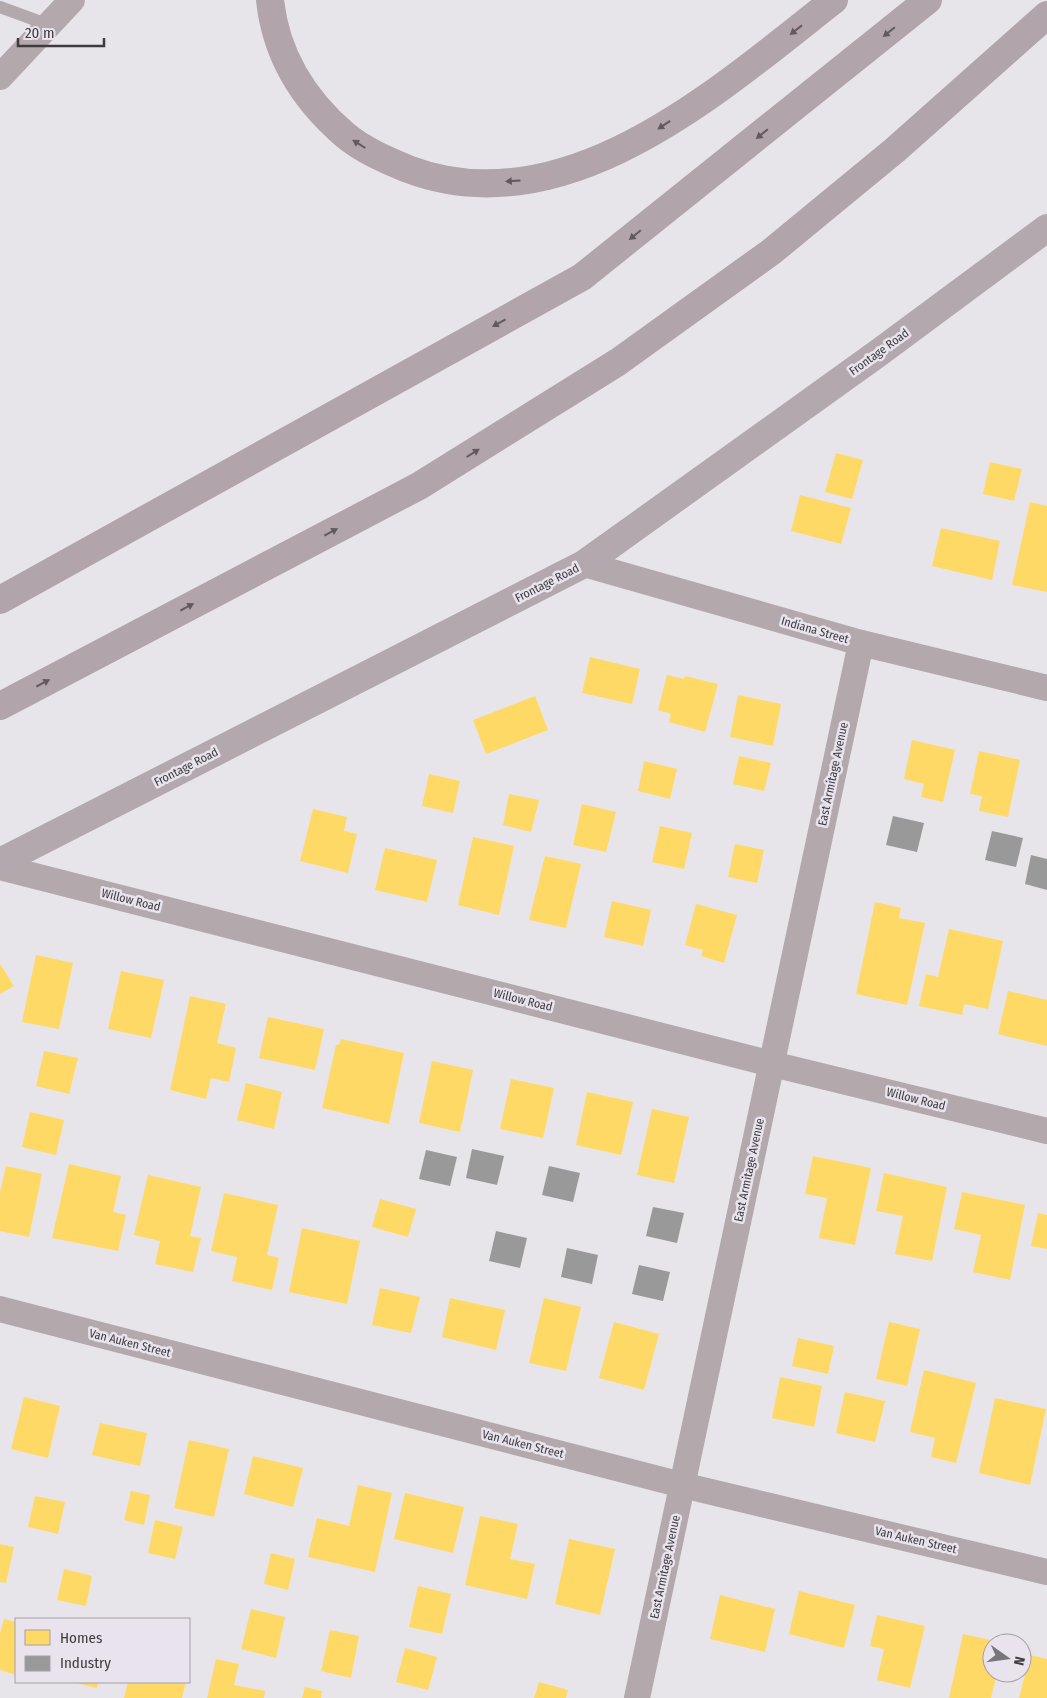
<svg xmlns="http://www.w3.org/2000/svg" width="1047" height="1698" viewBox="0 0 1047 1698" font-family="'Fira Sans Condensed',sans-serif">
  <rect width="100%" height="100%" fill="#e8e5ea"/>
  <g fill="#ffd966">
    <path d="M836,453L863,460L852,499L825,492Z"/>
    <path d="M990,462L1022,469L1014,501L983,494Z"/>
    <path d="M800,495L851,508L841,544L791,531Z"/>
    <path d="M1030,502L1047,506V592L1012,585Z"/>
    <path d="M941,528L1000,541L992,580L932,566Z"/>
    <path d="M590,657L640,669L632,704L582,693Z"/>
    <path d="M667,675L684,679L685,676L718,684L705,732L669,722L671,714L658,710Z"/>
    <path d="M738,695L781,704L773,746L730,737Z"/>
    <path d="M535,696L548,730L486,754L473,720Z"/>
    <path d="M912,740L955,750L943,802L921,797L924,784L904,779Z"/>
    <path d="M979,751L1020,760L1008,817L979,811L982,796L970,794Z"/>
    <path d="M739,756L771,763L764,791L733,784Z"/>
    <path d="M644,761L677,769L670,799L638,791Z"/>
    <path d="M429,774L460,781L453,813L422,806Z"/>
    <path d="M509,794L539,800L531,832L503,825Z"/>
    <path d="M582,804L616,812L606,852L573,845Z"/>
    <path d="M313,809L347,817L344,831L357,834L348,873L300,861Z"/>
    <path d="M660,826L692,833L684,869L652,862Z"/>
    <path d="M473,837L514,846L499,915L458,905Z"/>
    <path d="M735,844L764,850L757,883L728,877Z"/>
    <path d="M385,848L437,860L427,902L375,890Z"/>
    <path d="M545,856L581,864L566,928L529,920Z"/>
    <path d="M612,901L651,910L643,946L604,937Z"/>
    <path d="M875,902L901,908L899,918L925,923L907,1005L856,994Z"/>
    <path d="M696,904L737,915L724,963L701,956L703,950L685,945Z"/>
    <path d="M949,929L1003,941L988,1009L964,1004L962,1015L919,1006L926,974L938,977Z"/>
    <path d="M36,955L73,963L59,1029L22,1022Z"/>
    <path d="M0,964L14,986L0,994Z"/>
    <path d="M121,971L164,980L151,1038L108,1029Z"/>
    <path d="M1008,991L1047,1000V1046L998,1034Z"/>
    <path d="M190,996L226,1004L217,1043L236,1048L229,1082L211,1078L206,1099L170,1090Z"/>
    <path d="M268,1017L324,1029L315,1070L259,1058Z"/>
    <path d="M341,1039L404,1053L389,1124L322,1108L336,1045H339Z"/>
    <path d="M44,1051L78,1058L69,1094L36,1086Z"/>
    <path d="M432,1061L473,1070L460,1132L419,1123Z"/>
    <path d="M511,1079L554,1088L543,1138L500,1129Z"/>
    <path d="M246,1083L282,1092L274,1129L237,1120Z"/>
    <path d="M587,1092L633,1102L621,1155L576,1145Z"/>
    <path d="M652,1109L689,1117L674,1183L637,1175Z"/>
    <path d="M30,1112L64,1120L56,1155L22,1147Z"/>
    <path d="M813,1156L871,1168L855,1245L819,1238L827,1198L805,1194Z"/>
    <path d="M69,1164L121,1176L113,1212L126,1215L118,1251L52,1238Z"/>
    <path d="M6,1166L42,1174L29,1237L0,1231V1192Z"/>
    <path d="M884,1173L947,1187L932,1261L895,1254L903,1216L876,1211Z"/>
    <path d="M148,1175L201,1187L190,1236L201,1238L193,1272L155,1264L160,1241L134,1235Z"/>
    <path d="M962,1192L1025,1205L1010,1280L973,1272L981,1235L954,1229Z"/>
    <path d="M224,1193L278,1205L267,1255L279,1258L272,1290L232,1281L237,1257L211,1251Z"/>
    <path d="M380,1199L416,1209L408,1237L372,1227Z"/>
    <path d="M1038,1213L1047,1215V1249L1031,1246Z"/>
    <path d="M302,1228L360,1241L347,1304L289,1292Z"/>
    <path d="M380,1288L420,1297L411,1333L372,1325Z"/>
    <path d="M450,1298L505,1310L496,1350L442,1337Z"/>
    <path d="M544,1298L581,1307L566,1371L529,1363Z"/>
    <path d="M614,1322L659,1334L644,1390L599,1378Z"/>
    <path d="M889,1322L920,1329L907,1386L876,1379Z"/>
    <path d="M798,1338L834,1346L828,1374L792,1366Z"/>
    <path d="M924,1370L976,1383L956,1463L931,1457L935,1438L910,1432Z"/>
    <path d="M780,1377L822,1386L814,1427L772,1418Z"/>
    <path d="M845,1392L885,1401L875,1442L836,1433Z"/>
    <path d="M24,1397L60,1406L48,1458L11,1449Z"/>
    <path d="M995,1398L1046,1409L1030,1485L979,1473Z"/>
    <path d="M100,1423L147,1433L140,1466L92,1455Z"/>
    <path d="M189,1440L229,1449L214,1517L174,1508Z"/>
    <path d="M253,1456L303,1468L293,1507L244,1494Z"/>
    <path d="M358,1485L392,1493L375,1572L308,1557L317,1518L349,1526Z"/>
    <path d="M131,1491L150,1495L144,1525L124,1520Z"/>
    <path d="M405,1493L464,1507L453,1553L394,1539Z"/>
    <path d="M35,1496L65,1502L58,1534L28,1527Z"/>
    <path d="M480,1516L518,1524L510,1559L535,1564L527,1599L465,1585Z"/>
    <path d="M155,1520L183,1527L175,1559L148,1553Z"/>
    <path d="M569,1539L615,1549L600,1615L555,1604Z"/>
    <path d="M0,1544L14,1547L6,1583L0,1582Z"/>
    <path d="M271,1553L295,1559L288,1590L264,1584Z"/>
    <path d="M64,1569L92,1576L86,1606L57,1600Z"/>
    <path d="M418,1586L451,1594L442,1634L409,1627Z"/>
    <path d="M799,1591L855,1605L844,1648L789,1634Z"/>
    <path d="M720,1595L775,1609L765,1652L710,1639Z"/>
    <path d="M251,1609L285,1617L276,1658L241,1649Z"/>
    <path d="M877,1615L925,1626L910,1688L877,1680L884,1649L870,1646Z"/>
    <path d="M4,1619L16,1622V1675L0,1670V1633Z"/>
    <path d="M330,1630L359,1636L351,1678L321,1671Z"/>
    <path d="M963,1634L999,1642L992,1643V1673H997L991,1698H949Z"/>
    <path d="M405,1648L437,1657L428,1690L396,1682Z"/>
    <path d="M1030,1655L1047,1659V1698H1019Z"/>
    <path d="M216,1659L239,1664L234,1685L265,1691L264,1698H207Z"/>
    <path d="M72,1682H98L97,1688Z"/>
    <path d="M128,1682H186L182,1698H124Z"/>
    <path d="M539,1682L568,1690L566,1698H534Z"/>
    <path d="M305,1687L322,1691L321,1698H302Z"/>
  </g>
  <g fill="#999">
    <path d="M893,816L924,823L917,852L886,845Z"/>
    <path d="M992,831L1023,838L1016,867L985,860Z"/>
    <path d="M1031,855L1047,859V890L1025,884Z"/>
    <path d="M472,1149L504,1156L497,1185L466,1178Z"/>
    <path d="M426,1150L457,1157L450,1186L419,1179Z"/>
    <path d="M549,1166L580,1173L573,1202L542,1195Z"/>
    <path d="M653,1207L684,1213L677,1243L646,1236Z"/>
    <path d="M496,1231L527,1238L520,1268L489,1261Z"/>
    <path d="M567,1248L598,1255L592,1284L561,1277Z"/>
    <path d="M639,1265L670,1272L663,1301L632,1294Z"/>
  </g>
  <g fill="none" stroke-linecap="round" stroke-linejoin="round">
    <path stroke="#b3a9ad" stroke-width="12" d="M0,7L49,25"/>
    <g stroke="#b3a9ad" stroke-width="26">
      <path d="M0,77L72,0"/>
      <path d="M584,564L861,643L1047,688"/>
      <path d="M0,867L772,1064L1047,1131"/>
      <path d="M0,1309L682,1485L1047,1572"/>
      <path d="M637,1698L861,643"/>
    </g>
    <path stroke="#b2a8ad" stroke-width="28" d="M0,862L584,564L877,354L1047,228"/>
    <g stroke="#b1a4aa" stroke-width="28">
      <path d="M270,0C276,56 303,99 345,135C363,150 386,160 408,169C565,229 719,90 834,0"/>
      <path d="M0,600L582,277L928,0"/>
      <path d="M0,706L419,486L618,362L771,252L895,150L1047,15"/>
    </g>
  </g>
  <defs><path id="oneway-solid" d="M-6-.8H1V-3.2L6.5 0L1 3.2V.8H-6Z" transform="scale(1.25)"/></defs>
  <g fill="#605a5f">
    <use href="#oneway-solid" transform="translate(796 30) rotate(142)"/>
    <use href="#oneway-solid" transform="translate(889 32) rotate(141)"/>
    <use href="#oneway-solid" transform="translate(664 125) rotate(146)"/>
    <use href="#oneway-solid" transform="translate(762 134) rotate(141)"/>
    <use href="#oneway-solid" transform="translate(359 144) rotate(-148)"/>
    <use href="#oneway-solid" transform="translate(513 181) rotate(176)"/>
    <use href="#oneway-solid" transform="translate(635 235) rotate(141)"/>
    <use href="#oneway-solid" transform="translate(499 323) rotate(151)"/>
    <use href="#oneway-solid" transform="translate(473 453) rotate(-32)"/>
    <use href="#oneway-solid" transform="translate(331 532) rotate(-28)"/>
    <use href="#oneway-solid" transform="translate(187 607) rotate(-28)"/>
    <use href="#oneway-solid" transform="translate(43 683) rotate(-28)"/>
  </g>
  <g text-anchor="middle" stroke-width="5" stroke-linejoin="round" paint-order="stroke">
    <g font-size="12" fill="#3d3b3f" stroke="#e8e3ec">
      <text transform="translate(879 352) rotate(-36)" y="4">Frontage Road</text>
      <text transform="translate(547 583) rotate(-27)" y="4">Frontage Road</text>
      <text transform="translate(815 630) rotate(16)" y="4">Indiana Street</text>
      <text transform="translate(186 767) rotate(-27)" y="4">Frontage Road</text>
      <text transform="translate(833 774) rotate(-78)" y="4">East Armitage Avenue</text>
      <text transform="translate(131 900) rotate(14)" y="4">Willow Road</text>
      <text transform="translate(523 1000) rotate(14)" y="4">Willow Road</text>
      <text transform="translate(916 1099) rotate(14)" y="4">Willow Road</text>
      <text transform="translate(749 1170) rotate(-78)" y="4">East Armitage Avenue</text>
      <text transform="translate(130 1343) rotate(14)" y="4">Van Auken Street</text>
      <text transform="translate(523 1444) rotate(14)" y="4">Van Auken Street</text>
      <text transform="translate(916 1540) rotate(13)" y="4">Van Auken Street</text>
      <text transform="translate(665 1567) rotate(-78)" y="4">East Armitage Avenue</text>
    </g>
  </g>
  <rect x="15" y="1618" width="175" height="65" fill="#e8e3ec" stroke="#a4a0a7"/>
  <rect x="25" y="1630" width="25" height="15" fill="#ffd966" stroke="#a4a0a7"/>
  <text x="60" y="1643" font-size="15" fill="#3d3b3f">Homes</text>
  <rect x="25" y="1656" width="25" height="15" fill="#999999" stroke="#a4a0a7"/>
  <text x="60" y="1668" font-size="15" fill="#3d3b3f">Industry</text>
  <g transform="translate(1007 1658) rotate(104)"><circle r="24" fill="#e8e3ec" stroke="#a4a0a7"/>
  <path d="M0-4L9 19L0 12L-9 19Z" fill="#79767b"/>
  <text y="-8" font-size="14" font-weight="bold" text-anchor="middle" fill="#3d3b3f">N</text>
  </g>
  <path d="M18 38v8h86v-8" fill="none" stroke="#3d3b3f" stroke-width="2.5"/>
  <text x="25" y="38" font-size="15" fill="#3d3b3f" stroke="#e8e3ec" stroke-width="4" paint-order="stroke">20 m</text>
</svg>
